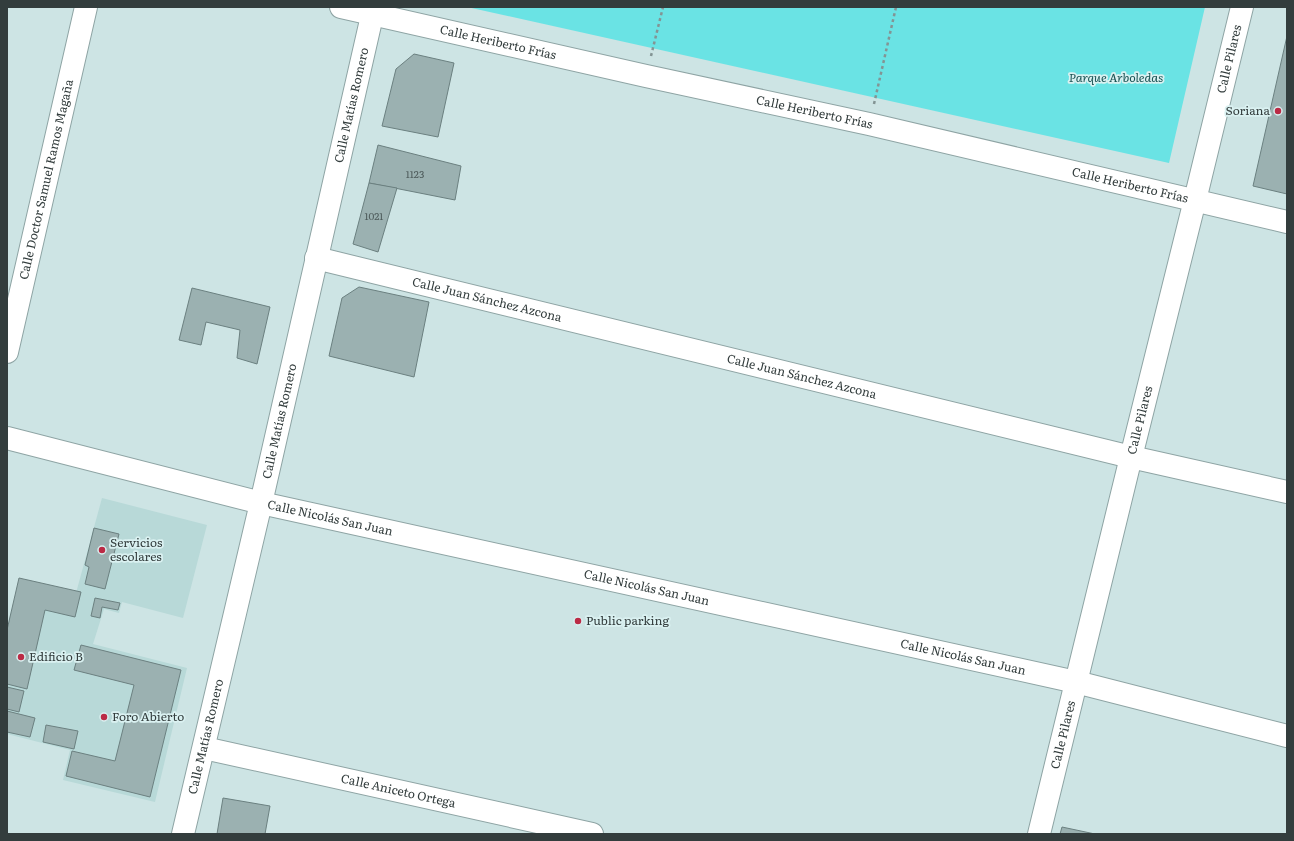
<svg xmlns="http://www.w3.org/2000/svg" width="1294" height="841" viewBox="0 0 1294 841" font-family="Literata,serif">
  <rect width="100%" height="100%" fill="#cde4e4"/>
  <path fill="#b8d9d8" d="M102,498L207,525L183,618L122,602L119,613L104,609L93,644L187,668L155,802L63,780L70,750L7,734V631L76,593Z"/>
  <path fill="#6ae3e4" d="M467,7H1205L1169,163Z"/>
  <g fill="#9bb1b1" stroke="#6b8080">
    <path d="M1287,36V194L1253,186Z"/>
    <path d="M414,54L454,63L438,137L382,126L396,69Z"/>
    <path d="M378,145L461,166L455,200L369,183Z"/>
    <path d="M369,183L397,188L378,252L353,244Z"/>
    <path d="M359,287L429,302L414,377L329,356L342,298Z"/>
    <path d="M192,288L270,307L257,364L237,358L240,330L206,322L201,345L179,340Z"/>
    <path d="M94,528L119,534L105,589L85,584L89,567L85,565Z"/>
    <path d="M19,578L81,592L75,617L45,610L27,689L7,684V630Z"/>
    <path d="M95,598L120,603L118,610L102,607L100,618L91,616Z"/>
    <path d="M81,645L181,670L150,797L66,776L72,751L115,761L134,685L74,670Z"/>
    <path d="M7,687L24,691L19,712L7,709Z"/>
    <path d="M7,711L35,718L30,737L7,732Z"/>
    <path d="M46,725L78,731L74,749L43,742Z"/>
    <path d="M223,798L270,806L265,834H217Z"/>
    <path d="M1062,827L1095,834H1060Z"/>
  </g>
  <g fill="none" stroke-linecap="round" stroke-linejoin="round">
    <defs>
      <g id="minor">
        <path id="s1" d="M341,7L646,76L869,124L1287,222"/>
        <path id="s2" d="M316,258L1131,457L1287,492"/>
        <path id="s3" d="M7,352L86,7"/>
        <path id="s4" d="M7,438L261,503L1076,682L1287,736"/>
        <path id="s5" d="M204,748L592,834"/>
        <path id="s6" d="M183,834L261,503L374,7"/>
        <path id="s7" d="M1039,834L1131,457L1195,200L1242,7"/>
      </g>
    </defs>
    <use href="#minor" stroke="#8ea4a4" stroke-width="24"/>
    <g stroke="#839494" stroke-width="2.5" stroke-dasharray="3 3" stroke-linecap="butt">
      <path d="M651,56L663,7"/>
      <path d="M874,104L896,7"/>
    </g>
    <use href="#minor" stroke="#fff" stroke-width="22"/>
  </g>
  <g fill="#bb2a45" stroke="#daf1f1" stroke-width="1.5">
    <circle cx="1278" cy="111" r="4"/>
    <circle cx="102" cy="550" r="4"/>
    <circle cx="578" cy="621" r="4"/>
    <circle cx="21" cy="657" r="4"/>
    <circle cx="104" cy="717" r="4"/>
  </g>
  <g text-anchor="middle" stroke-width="3.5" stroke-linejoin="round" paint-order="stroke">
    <g font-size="10" fill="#4d5a5a">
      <text x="415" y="178">1123</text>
      <text x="374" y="220">1021</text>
    </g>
    <g font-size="12" fill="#333d3d" stroke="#daf1f1">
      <text dy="4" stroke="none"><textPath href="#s1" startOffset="161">Calle Heriberto Frías</textPath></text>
      <text dy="4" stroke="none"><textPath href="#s7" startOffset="798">Calle Pilares</textPath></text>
      <text dy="4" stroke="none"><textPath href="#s6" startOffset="748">Calle Matías Romero</textPath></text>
      <text dy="4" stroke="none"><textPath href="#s1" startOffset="485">Calle Heriberto Frías</textPath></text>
      <text dy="4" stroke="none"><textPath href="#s3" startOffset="177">Calle Doctor Samuel Ramos Magaña</textPath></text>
      <text dy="4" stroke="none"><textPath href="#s1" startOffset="809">Calle Heriberto Frías</textPath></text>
      <text dy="4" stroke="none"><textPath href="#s2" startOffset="176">Calle Juan Sánchez Azcona</textPath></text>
      <text dy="4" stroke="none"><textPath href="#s2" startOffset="500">Calle Juan Sánchez Azcona</textPath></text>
      <text dy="4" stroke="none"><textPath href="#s7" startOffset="426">Calle Pilares</textPath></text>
      <text dy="4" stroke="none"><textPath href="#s6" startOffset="424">Calle Matías Romero</textPath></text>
      <text dy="4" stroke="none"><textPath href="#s4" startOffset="333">Calle Nicolás San Juan</textPath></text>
      <text dy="4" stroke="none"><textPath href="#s4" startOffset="657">Calle Nicolás San Juan</textPath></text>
      <text dy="4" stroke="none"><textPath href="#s4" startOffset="981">Calle Nicolás San Juan</textPath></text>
      <text dy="4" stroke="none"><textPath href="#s7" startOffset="102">Calle Pilares</textPath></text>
      <text dy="4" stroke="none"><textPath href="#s6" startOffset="100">Calle Matías Romero</textPath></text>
      <text dy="4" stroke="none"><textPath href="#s5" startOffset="199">Calle Aniceto Ortega</textPath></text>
    </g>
    <g font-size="12" font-style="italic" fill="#185253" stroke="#daf1f1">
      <text x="1116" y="82">Parque Arboledas</text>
    </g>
    <g font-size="12" fill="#333d3d" stroke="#daf1f1" text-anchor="start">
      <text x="1270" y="115" text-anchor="end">Soriana</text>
      <text x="110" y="547">Servicios<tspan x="110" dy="14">escolares</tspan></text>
      <text x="586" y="625">Public parking</text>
      <text x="29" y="661">Edificio B</text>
      <text x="112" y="721">Foro Abierto</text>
    </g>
  </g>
  <rect width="1294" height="841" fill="none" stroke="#333d3d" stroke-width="16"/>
</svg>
